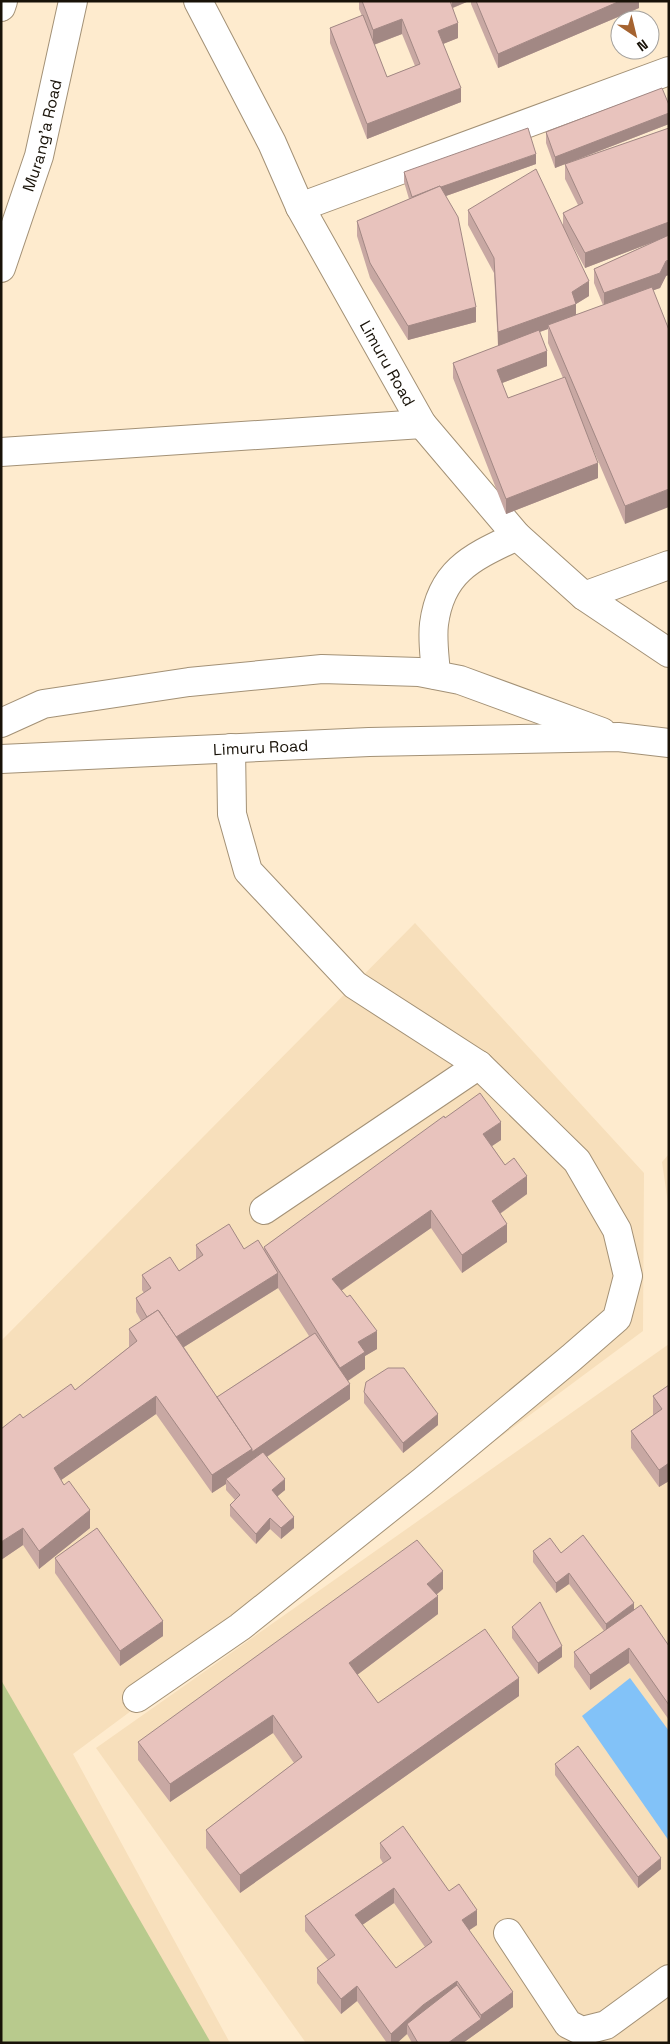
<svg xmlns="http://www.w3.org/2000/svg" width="670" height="2044" viewBox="0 0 670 2044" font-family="'Space Grotesk',sans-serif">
  <rect width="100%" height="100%" fill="#feebce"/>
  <g fill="#f7dfbb">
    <path d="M415,923L644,1173L643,1331L73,1754L230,2043H1V1341Z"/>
    <path d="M669,1154V1210L662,1162Z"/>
    <path d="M669,1344V2043H306L96,1748Z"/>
  </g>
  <path fill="#b8ca8d" d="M1,1680L211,2043H1Z"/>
  <path fill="#82c2f8" d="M630,1678L669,1731V1841L582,1716Z"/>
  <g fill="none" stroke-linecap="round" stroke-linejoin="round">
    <defs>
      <g id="minor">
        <path d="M300,207L669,71"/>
        <path d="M1,452L422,424"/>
        <path d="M584,596L669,565"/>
        <path d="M264,1210L479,1065"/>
        <path d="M137,1698L240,1627L423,1481L571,1358L617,1318L628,1276L617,1230L577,1161L479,1065L355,985L248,871L232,814L231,748"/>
        <path d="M508,1933L568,2024L582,2031L606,2025L669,1979"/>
      </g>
      <g id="major">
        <path id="s1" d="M198,1L272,143L300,207L422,424L517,536L584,596L669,653"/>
        <path d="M436,675C435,658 432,640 434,624C441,570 473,557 517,536"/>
        <path d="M1,723L43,704L189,682L322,669L419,672L460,680L602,732"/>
        <path id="s2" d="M1,759L369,742L618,737L669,743"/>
      </g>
      <g id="highway">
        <path d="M1,7L3,1"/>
        <path id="s3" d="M1,268L39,156L73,1"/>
      </g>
    </defs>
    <use href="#minor" stroke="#a39176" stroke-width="30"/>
    <use href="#major" stroke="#a39176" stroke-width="30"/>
    <use href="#highway" stroke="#a39176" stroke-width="30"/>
    <use href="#minor" stroke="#fff" stroke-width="28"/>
    <use href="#major" stroke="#fff" stroke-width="28"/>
    <use href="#highway" stroke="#fff" stroke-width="28"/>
  </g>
  <g fill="#c8a8a3" fill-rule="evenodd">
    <path d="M359,1H469L453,8L458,38L443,44L461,102L367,139L330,43V28L362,16L359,9ZM402,34L415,66L387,77L374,45Z"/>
    <path d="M471,1H639V8L498,68L471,4Z"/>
    <path d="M669,105V124L566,164L669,128L666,276L660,288L653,290L625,524L590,442L598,478L506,514L453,378V363L498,346L494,273L468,225V210L563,227V213L578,205L565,179V164L555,168L546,143V132ZM566,233L585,268L653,242L594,269V283L603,305L576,315V304L589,296ZM548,329V343L563,378L508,398L502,383L547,366L540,332Z"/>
    <path d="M536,164L446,196L476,322L408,340L370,278L357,236V221L409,199L404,182V172Z"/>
    <path d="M445,1118L501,1140L492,1146L505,1165L527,1194L500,1214L507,1242L462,1273L431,1228L341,1291L377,1349L365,1356V1369L348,1381L350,1399L267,1457L285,1490L277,1496L294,1528L281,1539L270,1529L256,1544L230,1516V1505L235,1500L226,1490V1484L212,1493L156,1414L61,1480L90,1528L39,1569L23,1545L1,1560L75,1390L129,1347V1329L141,1321L136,1312V1298L144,1293L142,1290V1275L179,1271L196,1259V1245L244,1249H264V1247ZM278,1288L309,1336L217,1397L184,1347Z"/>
    <path d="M669,1385V1481L659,1487L631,1448V1431L653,1415V1396Z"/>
    <path d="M364,1392L438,1425L403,1453L364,1403Z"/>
    <path d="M533,1551L561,1553L634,1610L669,1646V1720L629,1663L590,1690L574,1667V1652L604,1631L569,1584L556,1593L533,1562Z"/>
    <path d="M668,1556H669V1575L668,1574Z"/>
    <path d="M55,1558L163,1636L120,1666L55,1573Z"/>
    <path d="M443,1589L436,1595L438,1614L357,1675L378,1703L519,1696L240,1893L206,1848V1830L294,1763L273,1733L170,1802L138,1760V1742Z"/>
    <path d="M512,1627L562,1657L538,1674L512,1638Z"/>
    <path d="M555,1764L661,1869L638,1888L555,1775Z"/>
    <path d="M380,1843L449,1891L477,1925L469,1930L513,2007L463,2043H412L407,2034L397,2043H387L357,2001L341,2014L317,1983V1968L328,1960L305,1931V1916L383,1863L380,1858ZM394,1903L425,1947L396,1968L362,1925Z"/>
  </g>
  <g fill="#a28884">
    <path d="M452,1H469L452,8Z"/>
    <path d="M620,1H639V8L498,68V54Z"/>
    <path d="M402,19V34L373,45V30Z"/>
    <path d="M458,23V38L438,46V31Z"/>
    <path d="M461,88V102L367,139V124Z"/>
    <path d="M669,113V124L555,168V157Z"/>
    <path d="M536,154V164L412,208V197Z"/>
    <path d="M669,222V236L585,268V253Z"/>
    <path d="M669,260V275L666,276L660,288L604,308V293Z"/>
    <path d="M589,281V296L576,304V319L548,325V329L498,346V332L572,292Z"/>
    <path d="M476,307V322L408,340V326Z"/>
    <path d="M547,351V366L497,385V370Z"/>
    <path d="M598,463V478L506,514V499Z"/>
    <path d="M669,489V507L625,524V506Z"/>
    <path d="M501,1122V1140L483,1152V1134Z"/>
    <path d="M527,1176V1194L492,1219V1201Z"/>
    <path d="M431,1210V1228L332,1297V1279Z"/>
    <path d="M507,1224V1242L462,1273V1255Z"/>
    <path d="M278,1273V1288L176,1352V1337Z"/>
    <path d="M377,1331V1349L365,1356V1369L340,1386V1368L358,1342Z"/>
    <path d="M350,1384V1399L252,1467L226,1479V1484L212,1493V1475Z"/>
    <path d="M156,1396V1414L54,1485V1468Z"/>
    <path d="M438,1414V1425L403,1453V1443Z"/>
    <path d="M669,1463V1481L659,1487V1470Z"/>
    <path d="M285,1479V1490L272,1501V1490Z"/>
    <path d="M90,1510V1528L39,1569V1551Z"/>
    <path d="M294,1517V1528L281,1539V1528Z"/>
    <path d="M270,1518V1529L256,1544V1534Z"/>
    <path d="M23,1528V1545L1,1560V1542Z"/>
    <path d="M443,1571V1589L427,1602V1584Z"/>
    <path d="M569,1573V1584L556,1593V1583Z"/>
    <path d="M438,1596V1614L349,1681V1663Z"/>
    <path d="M634,1603V1614L606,1635V1624Z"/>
    <path d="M163,1621V1636L120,1666V1651Z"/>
    <path d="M562,1646V1657L538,1674V1663Z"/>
    <path d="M629,1648V1663L590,1690V1675Z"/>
    <path d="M519,1678V1696L240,1893V1875Z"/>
    <path d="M273,1715V1733L170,1802V1784Z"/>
    <path d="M661,1858V1869L638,1888V1877Z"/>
    <path d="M394,1888V1903L355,1930V1915Z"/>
    <path d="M477,1910V1925L462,1935V1920Z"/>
    <path d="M457,1981V1996L407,2024V2034L397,2043H391V2034L423,2005Z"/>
    <path d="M357,1986V2001L341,2014V1999Z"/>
    <path d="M513,1992V2007L463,2043H448L481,2019V2015Z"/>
  </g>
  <g fill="#e8c3bd" stroke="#a28884" fill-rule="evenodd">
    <path d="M362,1H450L458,23L438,31L461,88L367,124L330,28L363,15L387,77L420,64L402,19L373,30Z"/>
    <path d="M476,1H620L498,54Z"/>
    <path d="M662,88L669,105V113L555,157L546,132Z"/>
    <path d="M528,128L536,154L441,187L440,186L412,197L404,172Z"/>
    <path d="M669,128V222L585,253L563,213L583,203L565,164Z"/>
    <path d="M536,169L589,281L572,292L576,304L498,332L494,258L468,210Z"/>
    <path d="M440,186L458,217L476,307L408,326L370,263L357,221Z"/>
    <path d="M669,235V260L666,261L660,273L604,293L594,269Z"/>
    <path d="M652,287L669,330V489L625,506L548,325Z"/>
    <path d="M539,330L547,351L497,370L508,398L565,377L598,463L506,499L453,363Z"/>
    <path d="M480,1093L501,1122L483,1134L505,1165L514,1158L527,1176L492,1201L507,1224L462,1255L431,1210L332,1279L347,1297L350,1295L377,1331L358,1342L365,1352L340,1368L264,1247L444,1116L445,1118Z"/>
    <path d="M229,1224L244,1249L258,1240L278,1273L176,1337L159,1311L158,1310L147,1317L136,1298L151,1288L142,1275L170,1257L179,1271L203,1255L196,1245Z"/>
    <path d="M158,1310L252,1449L212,1475L156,1396L54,1468L64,1485L69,1481L90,1510L39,1551L23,1528L1,1542V1429L20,1414L23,1418L71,1384L75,1390L137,1341L129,1329Z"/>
    <path d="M315,1333L350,1384L252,1452V1449L217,1397Z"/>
    <path d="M388,1368H404L438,1414L403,1443L364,1392L366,1382Z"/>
    <path d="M669,1385V1463L659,1470L631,1431L662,1409L653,1396Z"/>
    <path d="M263,1452L285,1479L272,1490L294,1517L281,1528L270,1518L256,1534L230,1505L240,1495L226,1479Z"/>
    <path d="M97,1528L163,1621L120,1651L55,1558Z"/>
    <path d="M583,1535L634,1603L606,1624L569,1573L556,1583L533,1551L550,1538L561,1553Z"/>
    <path d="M417,1540L443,1571L427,1584L438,1596L349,1663L378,1703L485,1629L519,1678L240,1875L206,1830L302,1757L273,1715L170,1784L138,1742Z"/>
    <path d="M540,1602L562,1646L538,1663L512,1627Z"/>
    <path d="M641,1605L669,1646V1705L629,1648L590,1675L574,1652Z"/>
    <path d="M578,1746L661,1858L638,1877L555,1764Z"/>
    <path d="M403,1826L449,1891L459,1884L477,1910L462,1920L513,1992L481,2015L457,1981L423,2005L391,2034L357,1986L341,1999L317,1968L335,1955L305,1916L391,1858L380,1843ZM394,1888L432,1942L396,1968L355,1915Z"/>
    <path d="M457,1985L481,2019L448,2043H418L407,2024Z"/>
  </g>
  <g text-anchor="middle" stroke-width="4.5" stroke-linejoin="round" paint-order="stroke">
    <g font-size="16" fill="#181208" stroke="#fff">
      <text dy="6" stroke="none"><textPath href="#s3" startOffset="139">Murang'a Road</textPath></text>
      <text dy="6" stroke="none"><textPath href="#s1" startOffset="409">Limuru Road</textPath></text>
      <text dy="6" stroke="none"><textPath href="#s2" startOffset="260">Limuru Road</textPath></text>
    </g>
  </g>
  <rect width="670" height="2044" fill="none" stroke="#181208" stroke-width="5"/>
  <g transform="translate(635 35) rotate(145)"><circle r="24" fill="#ffffff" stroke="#a3a09c"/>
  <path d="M0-4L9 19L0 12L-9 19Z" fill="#a56330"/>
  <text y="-8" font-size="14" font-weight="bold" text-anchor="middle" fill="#181208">N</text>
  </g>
</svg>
